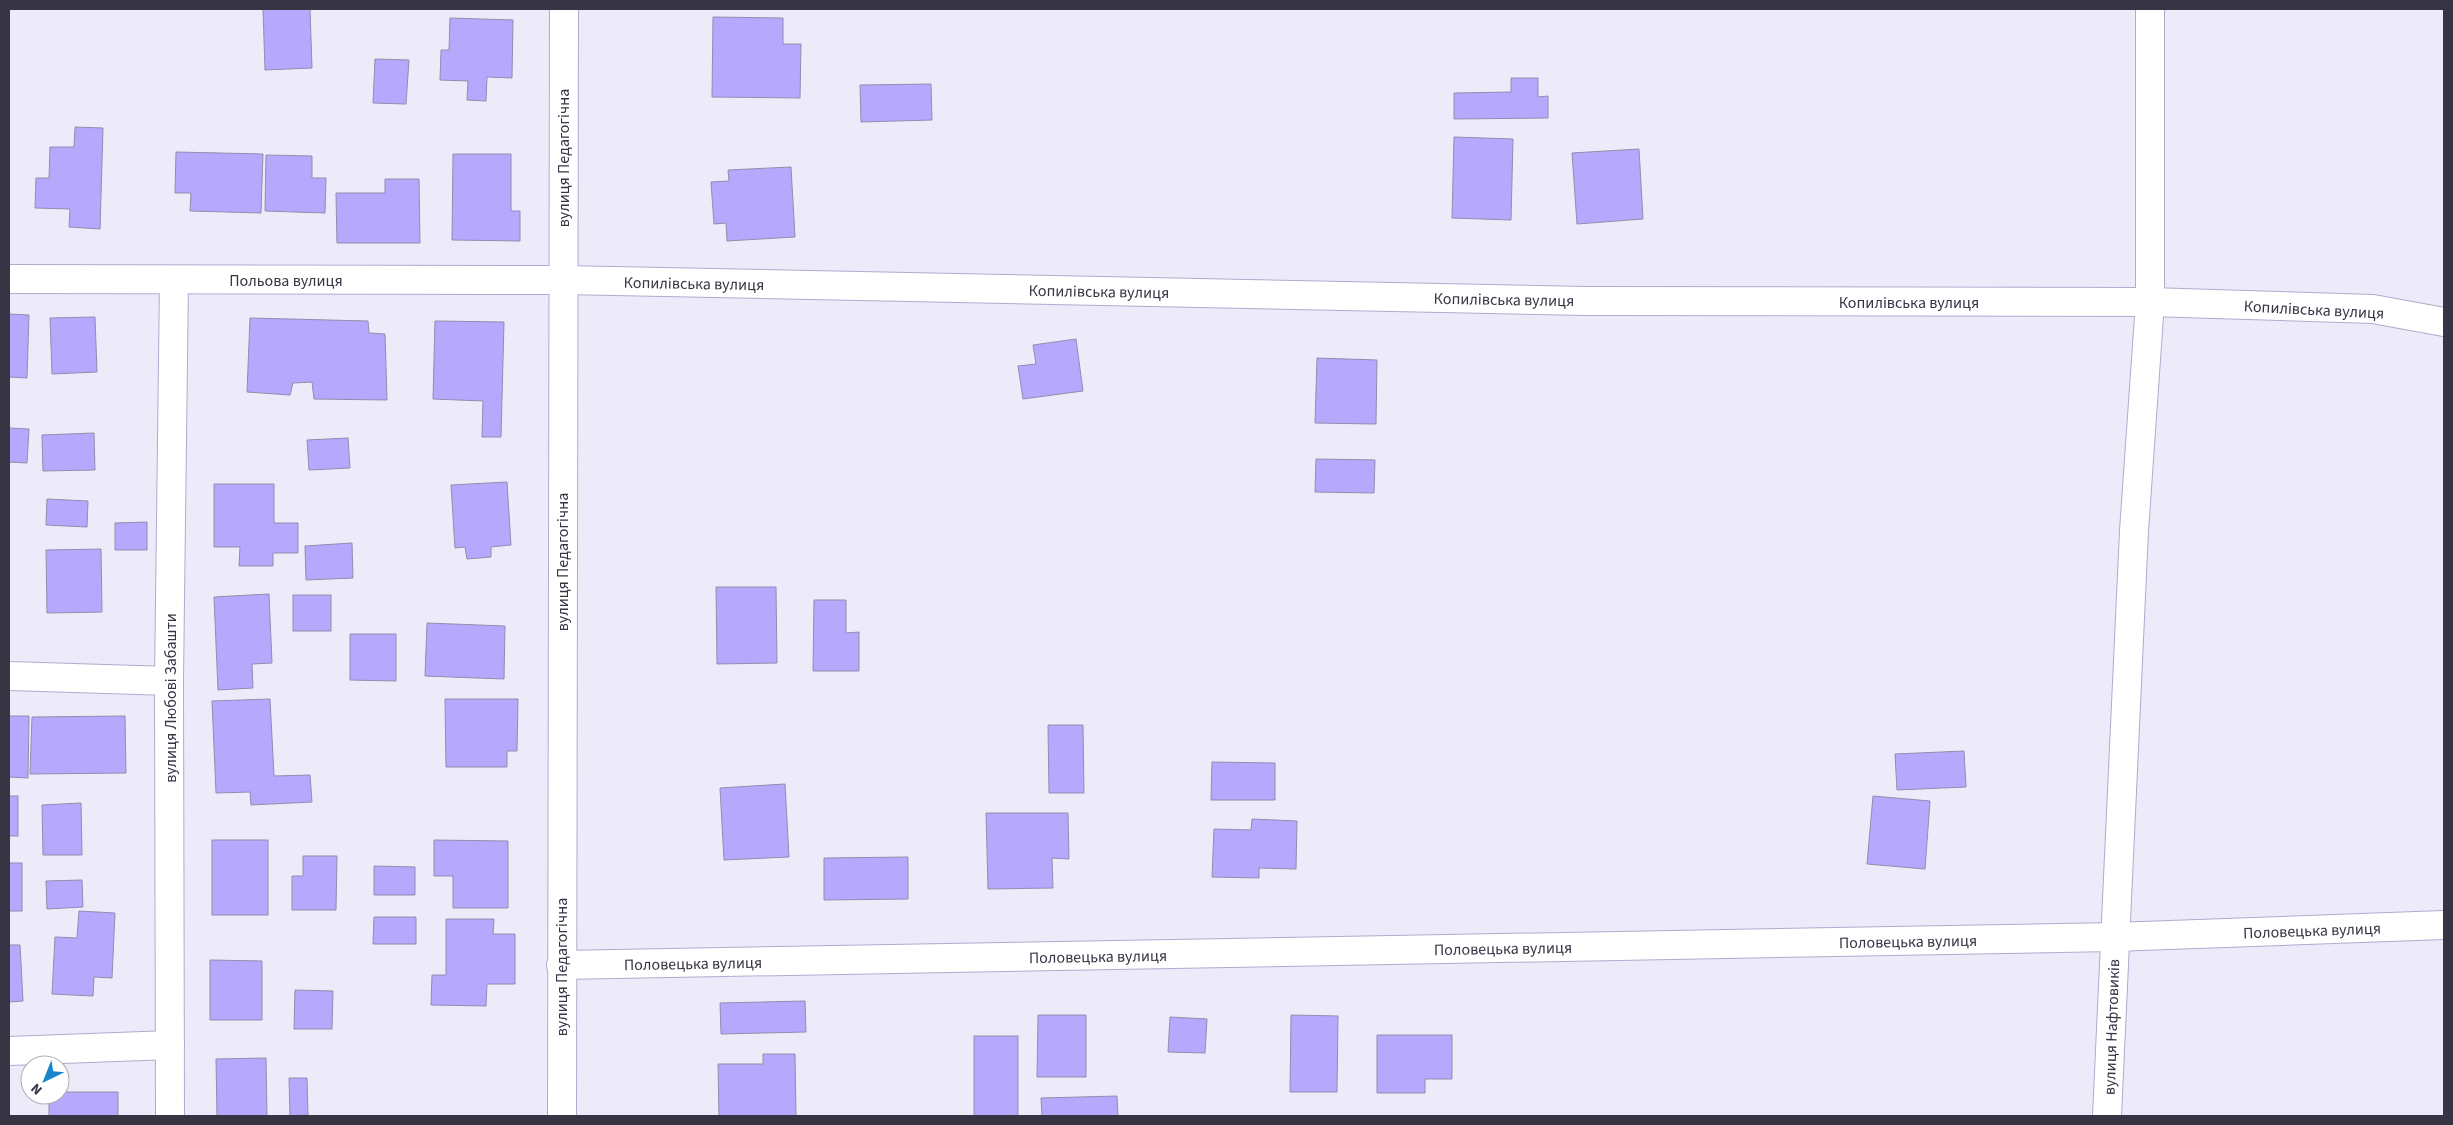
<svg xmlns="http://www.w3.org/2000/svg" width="2453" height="1125" viewBox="0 0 2453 1125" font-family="'Source Sans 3',sans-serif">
  <rect width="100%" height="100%" fill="#edebfa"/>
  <g fill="#b6a8fc" stroke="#918dae">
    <path d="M263,9H310L312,68L265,70Z"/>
    <path d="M713,17L783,18V44H801L800,98L712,97Z"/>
    <path d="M450,18L513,20L512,78L487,77L486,101L467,100L468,81L440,80L441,50H449Z"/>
    <path d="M375,59L409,60L406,104L373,103Z"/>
    <path d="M1511,78H1538V97L1548,96V118L1454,119V93L1511,92Z"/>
    <path d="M931,84L932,120L861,122L860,85Z"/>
    <path d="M75,127L103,128L100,229L69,227L70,209L35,208L36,178H49L50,147H74Z"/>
    <path d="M1454,137L1513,139L1511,220L1452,218Z"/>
    <path d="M1639,149L1643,219L1577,224L1572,153Z"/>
    <path d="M176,152L263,154L261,213L190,211L191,193H175Z"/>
    <path d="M453,154H511V211H520V241L452,240Z"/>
    <path d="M266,155L312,156V178H326L325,213L265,211Z"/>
    <path d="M791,167L795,237L727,241L726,223L714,224L711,182L729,181L728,170Z"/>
    <path d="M385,179H419L420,243H337L336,193H385Z"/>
    <path d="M9,314L29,315L27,378L9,377Z"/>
    <path d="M95,317L97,372L52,374L50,318Z"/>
    <path d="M250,318L368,321L369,333L385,334L387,400L314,399L312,382L293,383L290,395L247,392Z"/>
    <path d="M435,321L504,322L501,437H482L483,401L433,399Z"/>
    <path d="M1076,339L1083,391L1023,399L1018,366L1036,364L1033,345Z"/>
    <path d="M1317,358L1377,360L1376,424L1315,423Z"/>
    <path d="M9,428L29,429L27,463L9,462Z"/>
    <path d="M94,433L95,470L43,471L42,435Z"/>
    <path d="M348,438L350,468L309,470L307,440Z"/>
    <path d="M1316,459L1375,460L1374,493L1315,492Z"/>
    <path d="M507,482L511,545L491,547V557L467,559L465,547L455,548L451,485Z"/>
    <path d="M214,484H274V523H298V553H273V566H239L240,547H214Z"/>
    <path d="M47,499L88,501L87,527L46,525Z"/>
    <path d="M147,522V550H115V523Z"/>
    <path d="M352,543L353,578L306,580L305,546Z"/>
    <path d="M101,549L102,612L47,613L46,550Z"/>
    <path d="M716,587H776L777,663L717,664Z"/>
    <path d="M269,594L272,663L252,664L253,688L218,690L214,597Z"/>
    <rect x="293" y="595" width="38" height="36"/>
    <path d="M814,600H846V633L859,632V671H813Z"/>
    <path d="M427,623L505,626L504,679L425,676Z"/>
    <path d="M350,634H396V681L350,680Z"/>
    <path d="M270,699L274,776L310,775L312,802L251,805L250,792L216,793L212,701Z"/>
    <path d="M445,699H518L517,751H507V767H446Z"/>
    <path d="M9,716H29L28,778L9,777Z"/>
    <path d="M125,716L126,773L30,774L32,717Z"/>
    <path d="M1048,725H1083L1084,793H1049Z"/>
    <path d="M1964,751L1966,787L1897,790L1895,754Z"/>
    <path d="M1212,762L1275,763V800H1211Z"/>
    <path d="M785,784L789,857L724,860L720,788Z"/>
    <rect x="9" y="796" width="9" height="40"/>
    <path d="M1873,796L1930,801L1925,869L1867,864Z"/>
    <path d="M81,803L82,855H43L42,805Z"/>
    <path d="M986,813H1068L1069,859L1052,858L1053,888L988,889Z"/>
    <path d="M1252,819L1297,821L1296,869L1259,868V878L1212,877L1214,829L1251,830Z"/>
    <rect x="212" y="840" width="56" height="75"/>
    <path d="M434,840L508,841V908H453V876H434Z"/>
    <path d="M303,856H337L336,910H292V876H303Z"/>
    <path d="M908,857V899L824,900V858Z"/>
    <rect x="9" y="863" width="13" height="48"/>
    <path d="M374,866L415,867V895H374Z"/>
    <path d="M82,880L83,907L47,909L46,881Z"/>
    <path d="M79,911L115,913L112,978L94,977L93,996L52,994L55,937L77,938Z"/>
    <path d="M374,917H416V944H373Z"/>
    <path d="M446,919H494L493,934H515V984H487L486,1006L431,1005L432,975H446Z"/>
    <path d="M9,945H20L23,1001L9,1002Z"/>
    <path d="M210,960L262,961V1020H210Z"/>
    <path d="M295,990L333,991L332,1029H294Z"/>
    <path d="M805,1001L806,1032L721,1034L720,1003Z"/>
    <path d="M1038,1015H1086V1077H1037Z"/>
    <path d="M1291,1015L1338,1016L1337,1092H1290Z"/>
    <path d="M1170,1017L1207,1019L1205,1053L1168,1052Z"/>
    <path d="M1377,1035H1452V1079H1425V1093H1377Z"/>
    <rect x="974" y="1036" width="44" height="80"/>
    <path d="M763,1054H795L796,1116H719L718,1064H763Z"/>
    <path d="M266,1058L267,1116H217L216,1059Z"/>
    <path d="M289,1078H307L308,1115L290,1116Z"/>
    <path d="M60,1092H118V1116H49V1095H60Z"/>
    <path d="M1117,1096L1118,1116H1042L1041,1098Z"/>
  </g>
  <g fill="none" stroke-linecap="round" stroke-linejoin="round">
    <defs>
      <g id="street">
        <path d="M9,279L563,280L1587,301L2150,302L2373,309L2444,322"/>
        <path d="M9,676L169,681"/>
        <path d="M561,965L2114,937L2444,925"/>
        <path d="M9,1051L170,1045"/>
        <path d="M170,1116L169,681L174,280"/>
        <path d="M562,1116L564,9"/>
        <path d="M2107,1116L2134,531L2150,302V9"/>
      </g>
    </defs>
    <use href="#street" stroke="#b0abce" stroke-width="30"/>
    <use href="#street" stroke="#fff" stroke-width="28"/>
  </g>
  <g text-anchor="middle" stroke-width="4" stroke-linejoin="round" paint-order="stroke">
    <g font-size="16" fill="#373544" stroke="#fff">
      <text transform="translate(563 158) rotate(-90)" y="6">вулиця Педагогічна</text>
      <text x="286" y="286">Польова вулиця</text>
      <text transform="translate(694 283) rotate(1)" y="6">Копилівська вулиця</text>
      <text transform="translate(1099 291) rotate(1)" y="6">Копилівська вулиця</text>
      <text transform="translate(1504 299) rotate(1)" y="6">Копилівська вулиця</text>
      <text x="1909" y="308">Копилівська вулиця</text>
      <text transform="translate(2314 309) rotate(3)" y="6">Копилівська вулиця</text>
      <text transform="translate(562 562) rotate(-90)" y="6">вулиця Педагогічна</text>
      <text transform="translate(170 698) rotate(-90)" y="6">вулиця Любові Забашти</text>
      <text transform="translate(2312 930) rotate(-2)" y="6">Половецька вулиця</text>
      <text transform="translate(1908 941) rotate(-1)" y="6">Половецька вулиця</text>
      <text transform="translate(1503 948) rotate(-1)" y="6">Половецька вулиця</text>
      <text transform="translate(1098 956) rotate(-1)" y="6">Половецька вулиця</text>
      <text transform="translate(693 963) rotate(-1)" y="6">Половецька вулиця</text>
      <text transform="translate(561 967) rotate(-90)" y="6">вулиця Педагогічна</text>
      <text transform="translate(2111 1027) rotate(-88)" y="6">вулиця Нафтовиків</text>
    </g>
  </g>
  <rect width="2453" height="1125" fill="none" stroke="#373544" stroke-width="20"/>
  <g transform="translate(45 1080) rotate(223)"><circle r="24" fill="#ffffff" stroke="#afaeb4"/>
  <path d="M0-4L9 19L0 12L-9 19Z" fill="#1a84ce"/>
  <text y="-8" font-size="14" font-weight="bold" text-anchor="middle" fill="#373544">N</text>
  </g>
</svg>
